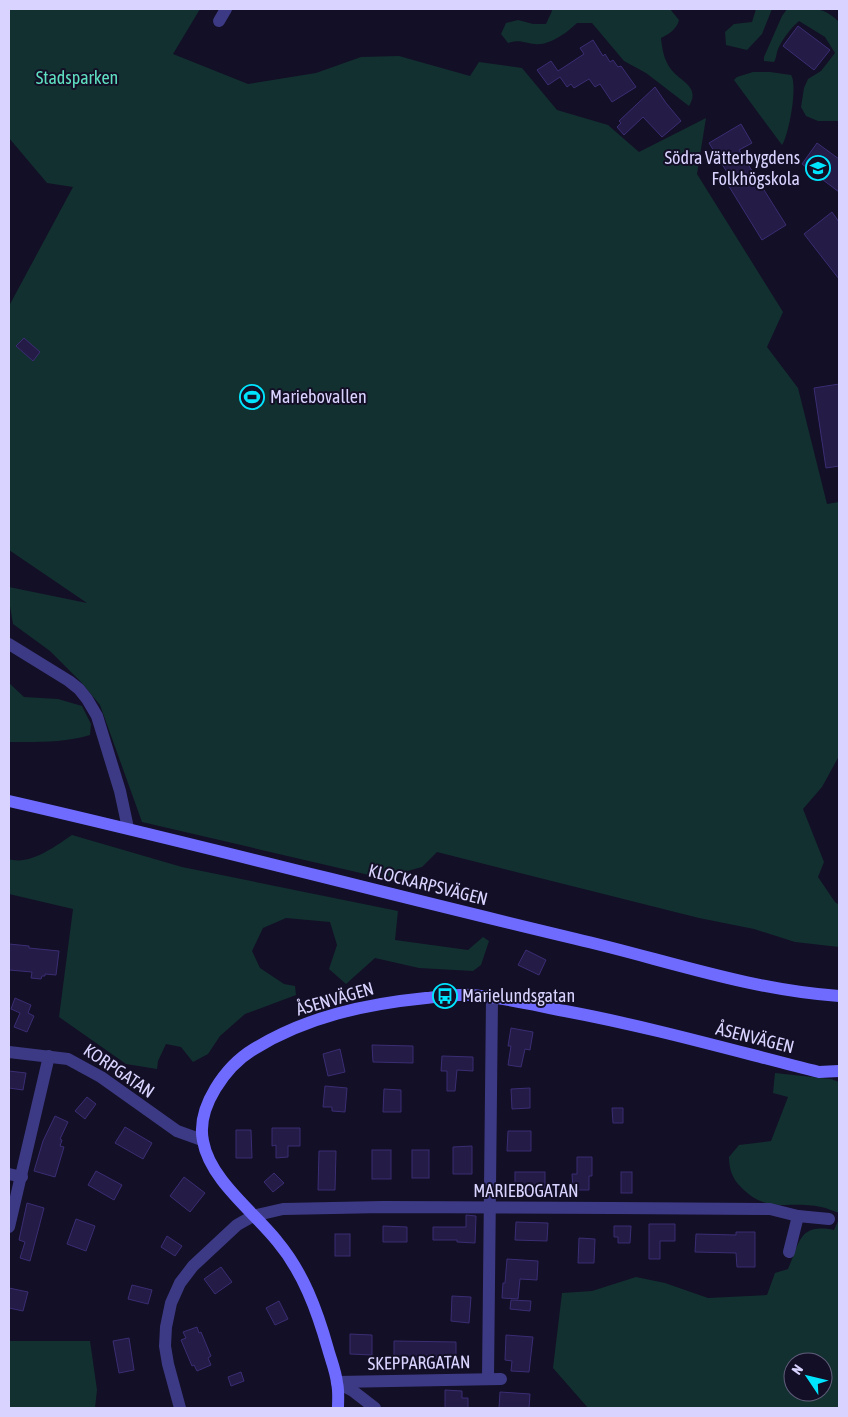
<svg xmlns="http://www.w3.org/2000/svg" width="848" height="1417" viewBox="0 0 848 1417" font-family="'Asap Condensed',sans-serif">
  <rect width="100%" height="100%" fill="#130f26"/>
  <g fill="#12302f" fill-rule="evenodd">
    <path d="M9,9H200L173,54L248,84L316,73L361,57L399,56L470,76L479,62L522,68L557,110L608,125L639,152L706,118L697,174L783,312L767,347L798,388L827,504L839,502V756L822,787L803,809L824,862L818,877L835,902L839,905V947L795,942L754,929L699,918L437,852L422,867L382,878L142,822L100,705L81,682L50,651L13,624L9,600V587L87,603L9,550V306L73,187L47,183L9,138Z"/>
    <path d="M551,9H670L679,20C677,29 669,34 661,38C662,49 664,59 670,68C680,82 701,86 689,106L646,73L624,61L592,23H577C568,32 549,46 535,44C523,43 520,39 508,43L501,34L506,23L518,20L533,24H546L552,11Z"/>
    <path d="M756,9H772L762,34L747,50L726,45L725,32L734,24L752,22Z"/>
    <path d="M787,9C810,9 822,5 839,22V121H818L806,116L801,107L804,88L808,79L821,71L835,53L825,37L799,21C791,28 784,37 779,47C776,52 777,57 774,62L764,61V57L782,16Z"/>
    <path d="M753,72H770L791,75C798,85 789,134 782,145L734,80L737,77Z"/>
    <path d="M9,683L24,697L58,699L82,706L91,724L90,735C63,743 37,742 9,742Z"/>
    <path d="M72,835L182,867L398,911L395,940L468,950L483,937L489,941L481,965L473,971L419,968L375,958L346,984L329,969L337,945L330,922L286,918L263,928L252,951L260,968L284,984L295,986L296,995L245,1014L220,1036L208,1054L193,1062L181,1047L166,1044L158,1061L157,1069L126,1064L59,1017L73,909L9,894V859C29,866 56,846 72,835Z"/>
    <path d="M775,1073L831,1079L839,1082V1213C833,1211 827,1208 821,1207C787,1200 767,1215 740,1186C732,1178 729,1168 729,1157L739,1145L771,1141L788,1097L773,1093Z"/>
    <path d="M839,1219V1408H588L553,1368L562,1293L592,1291L636,1277L665,1283L708,1298L767,1295L775,1273L788,1269C800,1243 798,1223 834,1230ZM793,1362H823V1392H793Z"/>
    <path d="M9,1341H90L97,1390L95,1408H9Z"/>
  </g>
  <g fill="#241b47" stroke="#3b2d73">
    <path d="M798,26L830,50L814,70L783,46Z"/>
    <path d="M593,40L603,56L605,54L610,62L613,60L618,67L621,66L636,87L612,102L600,84L595,87L589,79L574,88L571,84L567,87L560,77L548,85L537,70L551,61L558,71L584,54L580,48Z"/>
    <path d="M655,87L666,103L681,121L662,137L643,117L624,135L617,127L621,123L619,121Z"/>
    <path d="M741,124L752,143L739,150L786,225L762,240L725,180L730,177L709,143Z"/>
    <path d="M817,143L839,159V192L802,164Z"/>
    <path d="M832,212L839,222V279L804,234Z"/>
    <path d="M24,338L40,352L33,361L16,346Z"/>
    <path d="M839,384V466L826,468L814,388Z"/>
    <path d="M9,944L29,946V948L59,951L56,975L45,974V976H42L41,979L31,978L32,972L9,970Z"/>
    <path d="M526,950L546,960L539,975L518,965Z"/>
    <path d="M15,998L31,1005L28,1013L34,1016L27,1032L14,1027L20,1013L11,1009Z"/>
    <path d="M511,1028L533,1032L530,1050L525,1049L521,1067L508,1065L511,1046H508Z"/>
    <path d="M372,1045L413,1046V1063L373,1062Z"/>
    <path d="M340,1049L345,1072L328,1076L323,1054Z"/>
    <path d="M442,1056L473,1057V1071L457,1070L455,1091H447V1071H441Z"/>
    <path d="M9,1071L26,1073L23,1090L9,1088Z"/>
    <path d="M325,1086L347,1088L345,1112L332,1111V1107H323Z"/>
    <path d="M530,1088V1108L512,1109L511,1089Z"/>
    <path d="M384,1089L401,1090V1112H383Z"/>
    <path d="M87,1097L96,1104L85,1119L75,1111Z"/>
    <path d="M612,1108H623V1123H613Z"/>
    <path d="M55,1116L68,1122L60,1139L62,1140L60,1146L64,1147L55,1177L34,1171L43,1141Z"/>
    <path d="M125,1127L152,1143L143,1159L115,1143Z"/>
    <path d="M272,1128H300V1146H288V1157L276,1158V1145L272,1146Z"/>
    <path d="M236,1130H251L252,1158H236Z"/>
    <path d="M508,1131H531V1151H507Z"/>
    <path d="M472,1146V1174H453V1147Z"/>
    <rect x="372" y="1150" width="19" height="29"/>
    <rect x="412" y="1150" width="17" height="28"/>
    <path d="M319,1151H336L335,1190H318Z"/>
    <path d="M577,1157H592V1176H589V1190H573L572,1174H577Z"/>
    <path d="M96,1171L122,1185L114,1200L88,1185Z"/>
    <rect x="515" y="1172" width="30" height="18"/>
    <rect x="621" y="1172" width="11" height="21"/>
    <path d="M274,1173L284,1183L273,1192L264,1182Z"/>
    <path d="M184,1177L205,1193L190,1212L170,1196Z"/>
    <path d="M27,1203L44,1208L30,1261L20,1258L25,1242L19,1240Z"/>
    <path d="M466,1215L476,1216L475,1243L457,1242V1240H433V1227H466Z"/>
    <path d="M76,1219L95,1226L86,1251L67,1244Z"/>
    <path d="M516,1222L548,1223L547,1241L515,1240Z"/>
    <path d="M649,1224H675V1241H660V1259H649Z"/>
    <path d="M383,1226L407,1227V1242H383Z"/>
    <path d="M614,1226H631L630,1243H618V1237H614Z"/>
    <path d="M736,1232H755V1267H737L736,1253L695,1252L696,1234L736,1235Z"/>
    <rect x="335" y="1234" width="15" height="22"/>
    <path d="M167,1236L182,1246L175,1256L161,1247Z"/>
    <path d="M579,1238L595,1239L594,1263H578Z"/>
    <path d="M507,1259L538,1261L537,1280L520,1279L518,1299L502,1298L503,1283H505Z"/>
    <path d="M221,1267L232,1282L215,1294L204,1279Z"/>
    <path d="M132,1285L152,1290L148,1304L128,1299Z"/>
    <path d="M9,1288L28,1292L23,1311L9,1308Z"/>
    <path d="M452,1296L471,1297L469,1323L451,1321Z"/>
    <path d="M511,1300L531,1301L530,1311L510,1309Z"/>
    <path d="M279,1301L288,1319L275,1325L266,1308Z"/>
    <path d="M197,1327L199,1333L201,1332L211,1356L208,1358L211,1365L197,1371L194,1365L192,1366L181,1340L186,1338L183,1332Z"/>
    <path d="M350,1334L372,1335V1355L350,1354Z"/>
    <path d="M506,1335L533,1337L529,1372L511,1371L512,1361L505,1360Z"/>
    <path d="M129,1338L134,1370L119,1373L113,1341Z"/>
    <path d="M394,1341L456,1342V1358H394Z"/>
    <path d="M241,1372L244,1381L231,1386L228,1377Z"/>
    <path d="M445,1390L462,1391V1398H468V1408H445Z"/>
    <path d="M500,1392L530,1394L529,1408H499Z"/>
  </g>
  <g fill="none" stroke-linecap="round" stroke-linejoin="round">
    <g stroke="#3d3a85" stroke-width="12">
      <path d="M219,21L226,9"/>
      <path d="M9,644L69,681L79,689L87,699L97,716L120,791L128,828"/>
      <path d="M9,1052L68,1059L101,1077L177,1131L202,1140"/>
      <path d="M9,1174L22,1177"/>
      <path d="M9,1227L49,1056"/>
      <path d="M789,1252L798,1216"/>
      <path d="M488,1378L492,998"/>
      <path d="M337,1382L501,1379"/>
      <path d="M338,1383L353,1391L375,1408"/>
      <path d="M180,1408L168,1364L165,1346L166,1327L171,1303L180,1283L193,1266L237,1225L253,1216L283,1209L383,1207L613,1208L770,1209L798,1216L829,1219"/>
    </g>
    <g stroke="#6f6bff" stroke-width="12">
      <path d="M9,801C198,844 386,894 576,939C663,959 749,990 839,996"/>
      <path d="M338,1408C338,1400 339,1391 337,1383C336,1372 331,1360 328,1349C317,1310 303,1272 277,1241C254,1212 210,1180 203,1141C196,1107 226,1066 254,1049C306,1017 365,1004 426,998C440,997 456,994 471,995C502,997 534,1005 565,1011C651,1027 735,1051 819,1072L839,1071"/>
    </g>
  </g>
  <defs>
    <symbol id="university-ring" viewBox="-11 -11 22 22"><circle r="9.5" fill="#130f26" stroke="#00e5ff" stroke-width="1.5"/><path d="M0-5L7-2L0 1L-7-2ZM-4 1L0 2.5L4 1V4Q0 6-4 4Z" fill="#00e5ff"/></symbol>
    <symbol id="stadium-ring" viewBox="-11 -11 22 22"><circle r="9.5" fill="#130f26" stroke="#00e5ff" stroke-width="1.5"/><path d="M0-5a6.5 5 0 1 0 0 10a6.5 5 0 1 0 0-10ZM-3.5-1.8h7v3.6h-7Z" fill="#00e5ff"/></symbol>
    <symbol id="bus-ring" viewBox="-11 -11 22 22"><circle r="9.5" fill="#130f26" stroke="#00e5ff" stroke-width="1.5"/><path d="M-5-6H5V4H4V6H2V4H-2V6H-4V4H-5ZM-3.5-4V0h7V-4ZM-3.5 1.2v1.5H-2V1.2ZM2 1.2v1.5H3.5V1.2Z" fill="#00e5ff"/></symbol>
  </defs>
  <g fill-rule="evenodd">
    <use href="#university-ring" x="804" y="154" width="28" height="28"/>
    <use href="#stadium-ring" x="238" y="383" width="28" height="28"/>
    <use href="#bus-ring" x="431" y="982" width="28" height="28"/>
  </g>
  <g text-anchor="middle" stroke-width="4" stroke-linejoin="round" paint-order="stroke">
    <g font-size="18" fill="#5fe0c0" stroke="#130f26">
      <text x="77" y="84">Stadsparken</text>
    </g>
    <g font-size="18" fill="#d9d4ff" stroke="#130f26" text-anchor="start">
      <text x="800" y="164" text-anchor="end">Södra Vätterbygdens<tspan x="800" dy="21">Folkhögskola</tspan></text>
      <text x="270" y="403">Mariebovallen</text>
      <text x="462" y="1002">Marielundsgatan</text>
    </g>
    <g font-size="18" fill="#d9d4ff" stroke="#130f26">
      <text transform="translate(428 885) rotate(14)" y="6">KLOCKARPSVÄGEN</text>
      <text transform="translate(335 999) rotate(-16)" y="6">ÅSENVÄGEN</text>
      <text transform="translate(755 1038) rotate(14)" y="6">ÅSENVÄGEN</text>
      <text transform="translate(119 1071) rotate(34)" y="6">KORPGATAN</text>
      <text x="526" y="1197">MARIEBOGATAN</text>
      <text transform="translate(419 1363) rotate(-1)" y="6">SKEPPARGATAN</text>
    </g>
  </g>
  <rect width="848" height="1417" fill="none" stroke="#d9d4ff" stroke-width="20"/>
  <g transform="translate(808 1377) rotate(305)"><circle r="24" fill="#130f26" stroke="#625e7d"/>
  <path d="M0-4L9 19L0 12L-9 19Z" fill="#00e5ff"/>
  <text y="-8" font-size="14" font-weight="bold" text-anchor="middle" fill="#d9d4ff">N</text>
  </g>
</svg>
